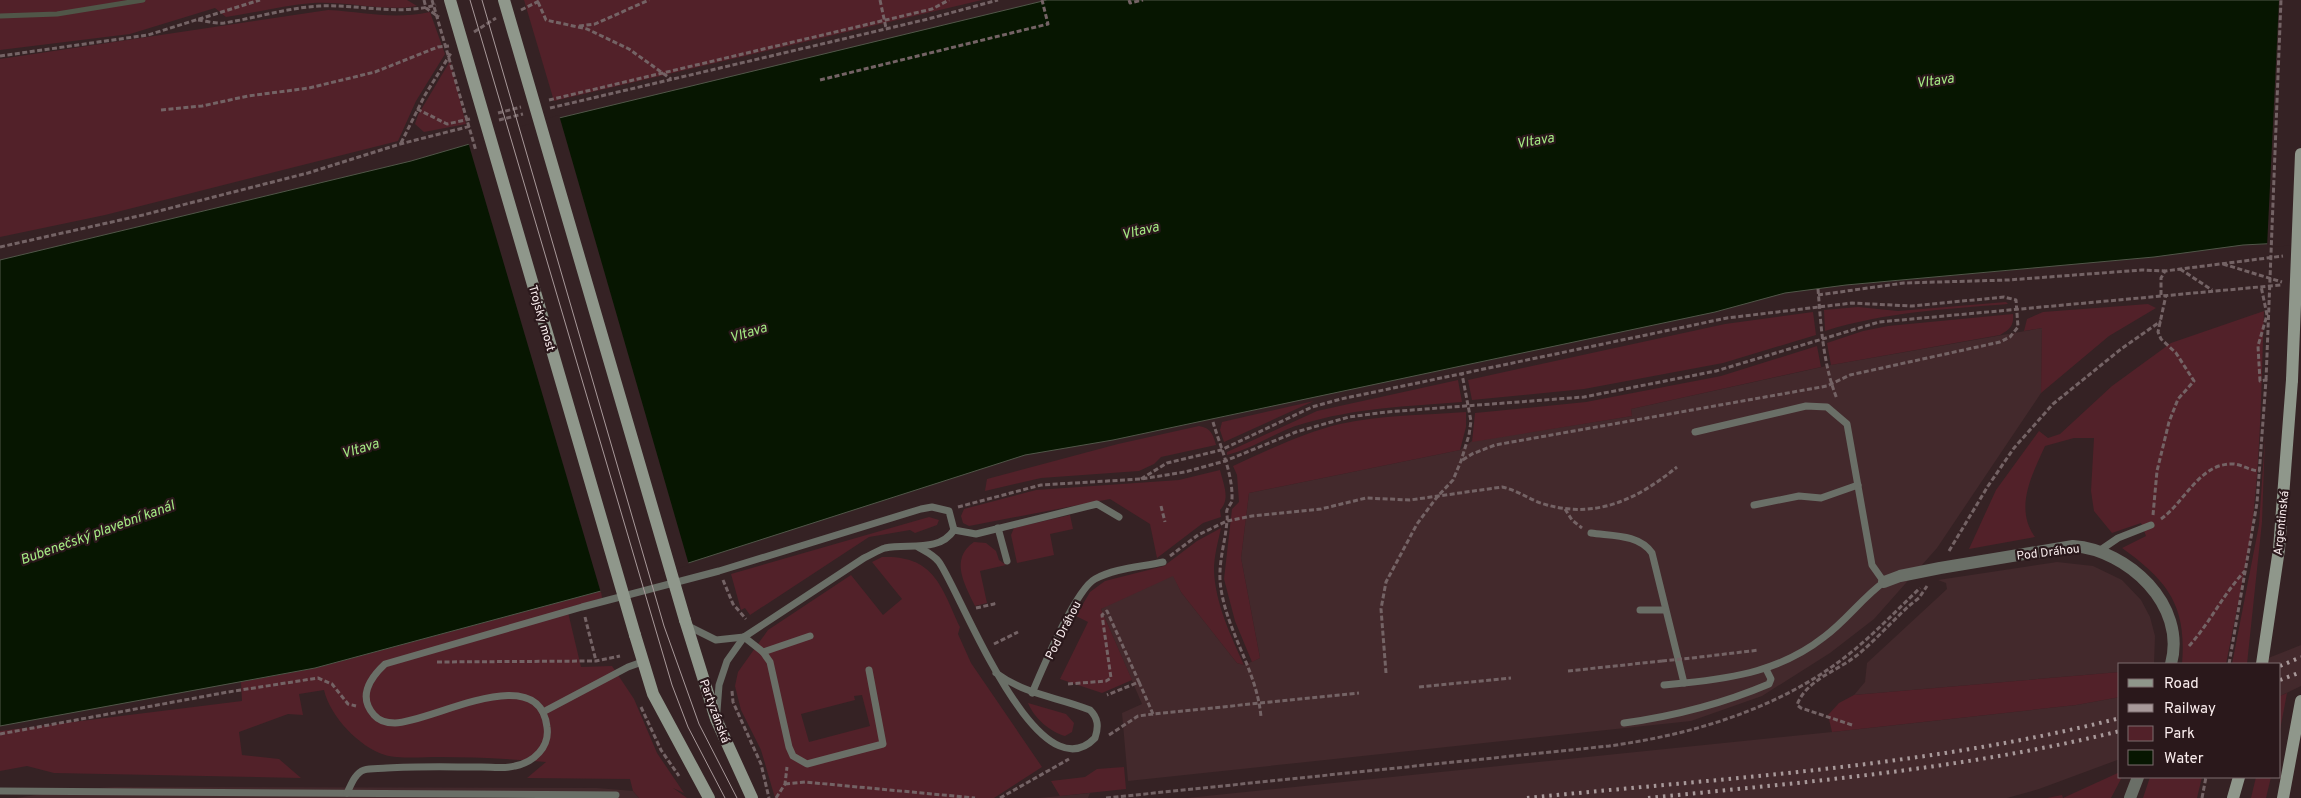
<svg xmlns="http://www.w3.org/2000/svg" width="2301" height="798" viewBox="0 0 2301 798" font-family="Overpass,sans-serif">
  <rect width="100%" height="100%" fill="#352224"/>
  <g fill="#43292c">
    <path d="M2042,328L2041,393L1937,548L1874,619L1830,653L1762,696L1691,721L1128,781L1122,713L1142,704L1101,609L1164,566L1174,576L1181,592L1237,663L1244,665L1260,658L1241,558L1249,493L1460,450L1472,441L1632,416L1631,409L1831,365Z"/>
    <path d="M2057,562L2093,566L2122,580L2141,600L2150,617L2155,636L2154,664H2120V672L1854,695L1865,682L1867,663L1947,589L1946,583L1938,580Z"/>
    <path d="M2301,645V686L2280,696V664H2253Z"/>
    <path d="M2120,697V759L2039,789L2007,798H1187L1832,732L2076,705Z"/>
    <path d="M114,787L597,788L633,791L639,798H16L69,790Z"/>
    <path d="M1090,793L1088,798H1038L1060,796Z"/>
  </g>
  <g fill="#522129" fill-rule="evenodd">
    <path d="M0,0H407L417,6C384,12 348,1 313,3C284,5 255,13 226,17L215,8L130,34L0,50Z"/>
    <path d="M524,0H982L554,101Z"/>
    <path d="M328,10C366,12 391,20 430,12L445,54L416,101L398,141L105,215L0,237V59Z"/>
    <path d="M450,61L466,124L424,132L415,124L418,115Z"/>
    <path d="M2006,302L2008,304C1946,309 1885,312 1825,331L1824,310L1858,307L1898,311Z"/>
    <path d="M2148,304L2156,308L2109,336L2041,393L2042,328L2024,331L2027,319L2043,312Z"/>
    <path d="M2264,311C2261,388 2261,465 2250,540C2243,582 2234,623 2226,664H2182C2187,606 2168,581 2122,548L2146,536L2141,523L2112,533L2094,511L2091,491L2094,438H2074L2045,446C2032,475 2014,508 2035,537L1969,549L1996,490L2039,431L2048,438L2060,434L2112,386L2171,343Z"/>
    <path d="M1813,312L1816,335L1723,363L1584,389L1472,400L1468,380L1725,324Z"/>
    <path d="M2013,314C2014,326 2010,329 2000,335L1831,365L1827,343L1863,331L1888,326Z"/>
    <path d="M1817,346L1821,367L1631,409L1632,416L1472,442L1475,413L1586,402L1721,376Z"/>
    <path d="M1458,380L1462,402C1408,406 1355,408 1302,424C1277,431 1253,449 1227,455V452L1317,411Z"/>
    <path d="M1314,401L1224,442L1220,430L1222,422Z"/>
    <path d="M1466,412V427L1460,450L1249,493L1241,558L1260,658L1252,662L1235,621L1224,579L1232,509L1239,502L1237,475L1233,466C1268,450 1303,433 1340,424C1381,415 1425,415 1466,412Z"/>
    <path d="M1199,426C1211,428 1213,434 1216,445L1161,457L1154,464L1139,471L1041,478L985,491L987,479L1118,444Z"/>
    <path d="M2265,437L2262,522L2247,664H2232L2259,525Z"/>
    <path d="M1220,470C1223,483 1231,499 1220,510L1221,517L1203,523L1157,558L1150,524L1110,499L969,526L963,523L961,516L964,509L1036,490L1179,480Z"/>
    <path d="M1070,515L1073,529L1050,534L1054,555L1017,563L1011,535L1014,528Z"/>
    <path d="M929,517L939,520L937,525L915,533L910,530L869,537L750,615L745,608L741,610L731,574Z"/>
    <path d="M1221,528C1218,542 1214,556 1214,570C1215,603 1231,636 1244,665L1237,663L1181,592L1173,576L1101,609L1132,680L1102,693L1060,679L1088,622L1076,616L1090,592L1105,581L1164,566L1197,541Z"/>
    <path d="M974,542L986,543L996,551L999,560L1006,565L980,571L987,603L975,606C965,585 949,559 974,542Z"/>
    <path d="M882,557C934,555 941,586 960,627L958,634L971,663L1042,767L994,798H775L761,750L741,710L735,686L738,672L768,630L851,575L883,615L902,599L872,562ZM862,695L870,726L809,742L801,714L855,700L854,696Z"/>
    <path d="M601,591L602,598L567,608L581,667L612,666L634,699L657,753L684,793L673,788L687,798H639L633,791L630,779L527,778L546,762C510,759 475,757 439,757C424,757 398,759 385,755C359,747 330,716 324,690L299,694L303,715L288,714L239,732L242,755L279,759L301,778L54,773L27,766L0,771V731L242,701L241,682L315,668Z"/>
    <path d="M2120,672V697L2076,705L1832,732L1828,715L1839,703L1854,695Z"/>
    <path d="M2287,693L2280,730V696Z"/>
    <path d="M1028,703L1066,714L1074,723L1072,732L1065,736C1050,732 1034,718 1028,703Z"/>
    <path d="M1124,767L1126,789L1060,796L1051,781L1085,777L1097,769Z"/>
    <path d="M2120,772V777H2122L2111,798H2047L2062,795L2063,798Z"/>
    <path d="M2150,777H2202L2197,798H2143Z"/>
    <path d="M2256,777H2271L2266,798H2251Z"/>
  </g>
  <path fill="#071601" stroke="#505648" d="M1047,0H2301V242L2243,245L2154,257L1846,285L1785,293L1715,312L1113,440L1025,455L601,591L315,668L0,726V260L411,161L559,118Z"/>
  <g fill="#352224">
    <path d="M2279,0H2301V245L2267,247Z"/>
    <path d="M559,115L689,565L601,593L468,142Z"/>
  </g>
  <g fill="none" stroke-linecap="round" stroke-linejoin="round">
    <path stroke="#505648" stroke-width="5" d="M0,16L57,14L143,0"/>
    <g stroke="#746365" stroke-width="3" stroke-dasharray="5 2.5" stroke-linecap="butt">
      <path d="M424,0L426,8L439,17"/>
      <path d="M880,0L886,28"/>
      <path d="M1129,0L1130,3L1143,0"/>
      <path d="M538,2L546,20L587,29L629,49L671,79"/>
      <path d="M521,10L541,0"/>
      <path d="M198,20C206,21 216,24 224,23C256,18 286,8 319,6C359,4 397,16 436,5"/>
      <path d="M579,26L595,24L649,0"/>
      <path d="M474,32L496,18"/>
      <path d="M0,56L148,35L260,0"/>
      <path d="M820,80L1048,24L1042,0"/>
      <path d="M549,100L932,9L949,0"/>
      <path d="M550,108L928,19L998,0"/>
      <path d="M417,109L447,124L470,119"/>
      <path d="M161,110L202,106L248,96L309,88L375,72L438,47L449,46"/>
      <path d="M498,113L521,107"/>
      <path d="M499,120L523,114"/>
      <path d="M401,143L425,95L451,53"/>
      <path d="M0,247L143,215L308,173L400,144L471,126"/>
      <path d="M2223,264L2282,282"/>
      <path d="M2180,269L2212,290"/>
      <path d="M1818,289C1821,326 1823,364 1837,399"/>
      <path d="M1818,295L1904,283L2008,280L2142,270L2165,271"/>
      <path d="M2161,295V278L2165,271L2283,256"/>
      <path d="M1213,422C1220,446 1233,474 1232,499C1232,504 1229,505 1227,510C1226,513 1228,517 1227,521C1225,545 1217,565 1221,589C1228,634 1257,671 1261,717"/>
      <path d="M1141,479L1167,463L1221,450L1312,407L1341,399L1727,318L1852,303L1912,306L2004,297L2016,300L2018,327L2010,337L2000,342L1850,375L1827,386L1495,445L1472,454L1461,461"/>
      <path d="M1161,506L1165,522"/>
      <path d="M958,507L1041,485L1141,479L1185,472L1225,461L1296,432L1349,417L1386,412L1584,397L1716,371L1879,322L2281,285"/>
      <path d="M1565,509L1572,520L1582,528"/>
      <path d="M2153,515L2157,471L2169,422L2178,399L2194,381L2176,353L2161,339L2158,332L2166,295"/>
      <path d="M2161,519C2185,502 2200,462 2234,464C2243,465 2251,471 2260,471"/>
      <path d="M1949,551L1988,486L2014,448L2053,404L2121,349L2161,321"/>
      <path d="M1170,556L1198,535L1227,521L1252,516L1321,509L1366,498L1410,500L1502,487C1518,490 1531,501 1547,505C1598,519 1639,498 1677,467"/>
      <path d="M723,580L733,604L746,619"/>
      <path d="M976,608L994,604L993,602"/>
      <path d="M585,617L596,661"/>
      <path d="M994,644L1018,632"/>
      <path d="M2189,646C2210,623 2223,594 2245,571"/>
      <path d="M1692,658L1759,650"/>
      <path d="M437,662L596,661L620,656"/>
      <path d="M2229,664L2257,503L2266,380L2260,381L2258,346L2267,315L2261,286"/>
      <path d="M1568,671L1662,661"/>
      <path d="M1386,673L1381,609L1386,582L1417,524L1437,497L1453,480L1461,461L1469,435L1471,421L1462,374"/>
      <path d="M1139,682L1153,714L1359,693"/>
      <path d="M1068,684L1106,681L1111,678L1102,615L1107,611L1139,682L1107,695"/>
      <path d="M1419,687L1511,678"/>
      <path d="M732,691L733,702L761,764L769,798"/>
      <path d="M641,707L661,750L679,776"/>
      <path d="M1852,725L1801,708L1797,705C1806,680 1837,671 1856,656C1875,641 1892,621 1910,605L1919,598L1927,586"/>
      <path d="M0,734L228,692L318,678L332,684L348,704L356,706"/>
      <path d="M1109,735L1138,716L1153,714"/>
      <path d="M785,784L805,782L975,798"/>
      <path d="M776,798L785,784L787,767"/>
      <path d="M1000,798L1069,759"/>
      <path d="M1106,798L1609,746C1696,734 1785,707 1854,650C1877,631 1898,609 1920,588"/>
      <path d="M2202,798L2206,777"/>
    </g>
    <g stroke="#6a6f67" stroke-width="7">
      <path d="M1754,505L1799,496L1821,498L1858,485"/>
      <path d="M998,528L1007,561"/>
      <path d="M954,530L976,534L1097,504L1119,517"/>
      <path d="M1591,533C1612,536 1639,534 1652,553L1684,683C1735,678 1782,670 1824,637C1846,621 1862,598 1884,582L1872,565L1847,424L1827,407L1806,406L1695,432"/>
      <path d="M918,547C925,551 934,555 939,562C960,591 1037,798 1095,738C1099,726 1098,718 1090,710C1055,696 1028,696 996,673"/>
      <path d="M2099,551L2118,538L2151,525"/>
      <path d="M1640,610H1665"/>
      <path d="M688,626L716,640L744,637"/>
      <path d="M744,637L763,652L770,662L789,747L793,756L807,764L883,744L869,670"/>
      <path d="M763,652L810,636"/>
      <path d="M1664,685L1684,683"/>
      <path d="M1032,693C1042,670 1075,590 1095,579C1115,568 1141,567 1163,562"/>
      <path d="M543,712L628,667L642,662"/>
      <path d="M1624,723C1675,716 1722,704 1769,684L1771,679L1766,669"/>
      <path d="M0,791L616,795"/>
      <path d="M347,793C351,785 355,773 364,770C371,768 380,769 387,768C418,766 450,767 481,767C492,767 505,769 515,766C534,762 550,747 547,727C539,659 432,722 395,723C387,723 379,721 374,715C358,697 369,679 385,664L582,607L719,571L921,509L932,507L949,511L954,530C939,553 908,543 885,548C878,550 871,555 864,558L744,637L727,661L719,685L717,711"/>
    </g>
    <g stroke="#6a6f67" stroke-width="12">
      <path d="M1884,582L1900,576L1940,568L2073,546C2128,550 2187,605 2171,664"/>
      <path d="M2130,798L2138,777"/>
    </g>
    <g stroke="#8f978b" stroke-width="12">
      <path d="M685,620L716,719L752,798"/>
      <path d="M635,635L653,694L709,798"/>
      <path d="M2262,664L2279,549L2292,380"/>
      <path d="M2233,798L2239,777"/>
      <path d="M2283,798L2301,701"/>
    </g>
    <g stroke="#a8999a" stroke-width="1">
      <path d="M470,0L672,685L688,727L725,798"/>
      <path d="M482,0L664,626L699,724L737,798"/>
    </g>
    <g stroke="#a8999a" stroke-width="4" stroke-dasharray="2.5 5" stroke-linecap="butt">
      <path d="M2280,666L2301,657"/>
      <path d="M2280,680L2301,672"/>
      <path d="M1527,798C1724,778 1928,767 2120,718"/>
      <path d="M1648,798C1807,782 1965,769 2120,731"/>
    </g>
    <g stroke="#746365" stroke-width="3" stroke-dasharray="5 2.5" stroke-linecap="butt">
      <path d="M432,0L476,151"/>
      <path d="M2266,380L2281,0"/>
      <path d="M1662,661L1692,658"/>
    </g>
    <g stroke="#8f978b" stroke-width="12">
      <path d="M450,0L635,635"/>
      <path d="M504,0L685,620"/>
      <path d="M2292,380L2301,154"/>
    </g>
  </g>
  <g text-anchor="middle" stroke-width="4.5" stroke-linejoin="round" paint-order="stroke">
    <g font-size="12" fill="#faedee" stroke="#2a181b">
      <text transform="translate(542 318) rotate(74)" y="4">Trojský most</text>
      <text transform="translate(2281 523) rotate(-84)" y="4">Argentinská</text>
      <text transform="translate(2048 552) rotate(-7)" y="4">Pod Dráhou</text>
      <text transform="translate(1063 630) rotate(-63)" y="4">Pod Dráhou</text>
      <text transform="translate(715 711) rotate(70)" y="4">Partyzánská</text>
    </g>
    <g font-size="14" font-style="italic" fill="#a5ea84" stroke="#2a181b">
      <text transform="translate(1935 80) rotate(-8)" y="5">Vltava</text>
      <text transform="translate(1535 140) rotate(-10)" y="5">Vltava</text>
      <text transform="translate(1140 230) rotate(-13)" y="5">Vltava</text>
      <text transform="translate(748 332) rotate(-17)" y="5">Vltava</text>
      <text transform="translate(360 448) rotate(-17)" y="5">Vltava</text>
      <text transform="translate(97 532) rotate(-20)" y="5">Bubenečský plavební kanál</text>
    </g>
  </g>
  <rect x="2118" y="663" width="162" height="115" fill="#2a181b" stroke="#7d6d6f"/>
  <rect x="2128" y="679" width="25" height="8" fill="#8f978b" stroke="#7d6d6f"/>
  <text x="2164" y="688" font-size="15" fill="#faedee">Road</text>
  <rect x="2128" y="704" width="25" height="8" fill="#a8999a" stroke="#7d6d6f"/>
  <text x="2164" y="713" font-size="15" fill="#faedee">Railway</text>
  <rect x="2128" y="726" width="25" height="15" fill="#522129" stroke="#7d6d6f"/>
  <text x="2164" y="738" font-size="15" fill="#faedee">Park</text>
  <rect x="2128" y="750" width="25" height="15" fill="#071601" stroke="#7d6d6f"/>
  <text x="2164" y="763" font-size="15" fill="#faedee">Water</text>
</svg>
